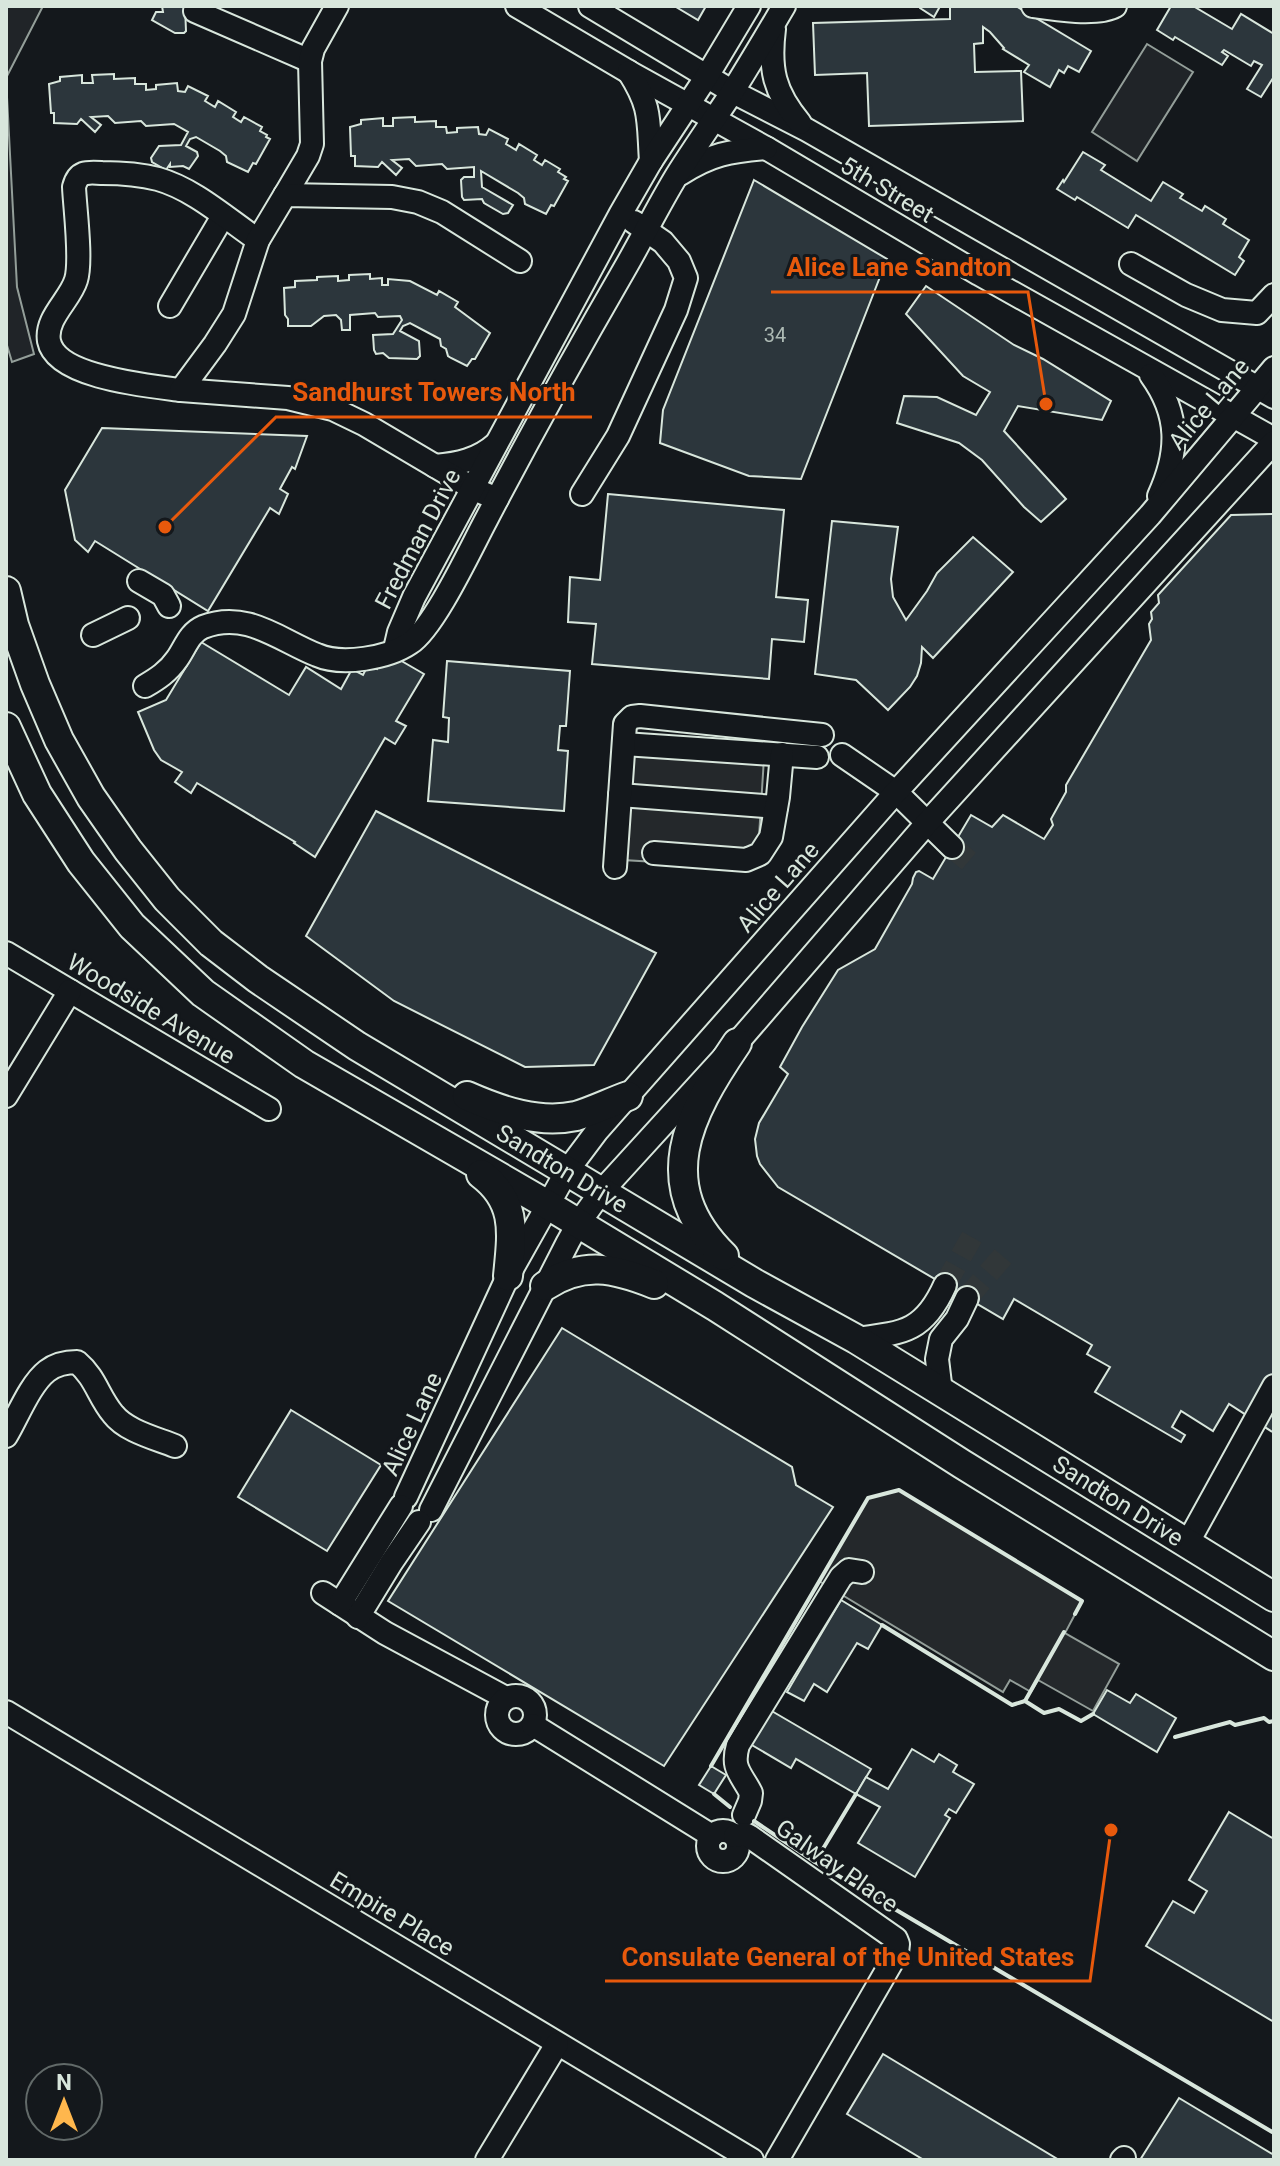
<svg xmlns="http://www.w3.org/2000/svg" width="1280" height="2166" viewBox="0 0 1280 2166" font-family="Roboto,sans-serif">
  <rect width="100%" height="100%" fill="#14181c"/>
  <g fill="#202428" stroke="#939e99" stroke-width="2">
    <path d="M6,6H43L6,78L17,287L34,354L12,362L6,342Z"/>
    <path d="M1147,44L1193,72L1137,161L1092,132Z"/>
  </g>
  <g fill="#24282b" stroke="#939e99" stroke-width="2">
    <path d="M630,750L764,758L757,868L623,860Z"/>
    <path d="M899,1490L1082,1601L1065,1633L1119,1664L1093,1711L1038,1680L1031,1692L1010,1680L1003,1692L819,1581L868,1498Z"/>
  </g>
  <g fill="#2c363c" stroke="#d8e6dc" stroke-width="2">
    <path d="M162,6H185L186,31L184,33H175L152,20L156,12H163Z"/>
    <path d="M676,6H706L698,20L676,7Z"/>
    <path d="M920,6H936L939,8L934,17L920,8Z"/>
    <path d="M947,6H1016L1091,51L1079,72L1068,66L1064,73L1059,70L1050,87L1024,72L1029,65L1003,49L1004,48L990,32L983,27V43L974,44L975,72L1021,71L1023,121L869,126L867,73L815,75L813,23L950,19V7Z"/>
    <path d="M1171,6H1193L1232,29L1241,14L1274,34V79L1273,78L1261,97L1247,89L1262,65L1254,61L1251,66L1224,50L1222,52L1228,56L1222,65L1175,37L1173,40L1157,30Z"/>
    <path d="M114,74V79L135,78V84H146V90L156,89V85L177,83L178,91L185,92L188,86L208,96L205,101L215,107L218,101L236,112L233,117L241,122L244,117L262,127L260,131L267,135L266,137L270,139L256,164L253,163L248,172L227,162L226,156L220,151L196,137L190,139L186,146L197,152L198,156L189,169L183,166L170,167V164L166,170L152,162L151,158L159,146L181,145L188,132L174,124L146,126L141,121L115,123L108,116L91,117L101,125L95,132L81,119L77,124L54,123V113H51L49,84L60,81V77L82,75V83H93L92,75Z"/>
    <path d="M415,117V122L436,121V127H446L447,133L457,132V128L478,127L479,134L486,135L489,129L508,139L506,144L516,150L519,144L537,155L534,160L542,165L545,160L560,169L558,172L566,177L564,179L568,181L554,206L551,205L546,214L525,204L524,198L518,193L481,171L482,187L513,205L508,213L503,214L484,203L482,199L464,200L462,197L461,180L464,177H474V167L447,169L442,164L416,166L409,159L392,160L402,168L396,175L382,162L378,167L355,166V156H351L350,127L361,124V120L383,118V126H393V118Z"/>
    <path d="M1083,152L1105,165L1101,170L1151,201L1163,182L1183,194L1180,198L1202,211L1205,206L1226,219L1223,224L1249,240L1239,257L1244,261L1235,275L1136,215L1128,228L1077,197L1075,200L1057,189L1063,180L1064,182Z"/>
    <path d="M754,180L887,259L801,479L749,476L660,443L663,410Z"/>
    <path d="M370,274V279L382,278V285H388V279L410,281L437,295L439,291L458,302L455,307L490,333L475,359H472L467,366L451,358L448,356L446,349L441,346L440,339L410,323L403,326L400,331L419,341L420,356L417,359L389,358L383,353L376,354L374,350L373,335L393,334L402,320L400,316L378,317L375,313L350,315V330H342L341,320L336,315L324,316L311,326H288V319L285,315L284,288L295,287V281L317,280V277L338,276V281L349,280V275Z"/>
    <path d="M926,286L1014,345L1043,359L1111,401L1102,420L1018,406L1004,431L1066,499L1041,522L1024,507L982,460L959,443L897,423L904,396L937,397L976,415L990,392L963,376L906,314Z"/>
    <path d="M102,428L307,436L295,469L292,467L280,489L288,494L279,514L270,508L208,611L95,541L88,552L75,540L65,490Z"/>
    <path d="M608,494L784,510L776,597L808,600L804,642L772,639L769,679L592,664L596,624L568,622L570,577L600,580Z"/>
    <path d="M1274,514V1433L1229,1404L1213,1431L1181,1411L1172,1427L1185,1435L1181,1442L1095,1392L1110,1367L1087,1354L1092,1345L1014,1299L1003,1319L778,1187L760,1164L757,1156L755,1139L759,1123L788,1074L780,1067L802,1027L838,970L875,949L912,884L913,878L916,872L919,871L933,879L971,815L992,827L1003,815L1044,839L1053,825L1051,819L1066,792V785L1151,640L1149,624L1152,619L1151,612L1159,603L1158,595L1231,515Z"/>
    <path d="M832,521L898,527L891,579L893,597L906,620L927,591L937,573L973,537L1013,572L933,658L922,647L921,663L917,676L910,687L888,710L856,680L815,674Z"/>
    <path d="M201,642L289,695L306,667L341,689L352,669L363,675L368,665L377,669L382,661L398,659L424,674L396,721L406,726L395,744L385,738L315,857L294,843L295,842L197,783L191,793L175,782L182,772L161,760L154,750L138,712L166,700Z"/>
    <path d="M447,661L570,671L566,726H560L558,750L568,751L564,811L428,801L433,740L448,742L449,718L443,717Z"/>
    <path d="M376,811L656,953L594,1065L525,1067L394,1001L306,936Z"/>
    <path d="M562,1328L792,1467L796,1485L833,1507L664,1766L388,1601Z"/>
    <path d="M291,1410L381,1465L327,1551L238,1497Z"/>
    <path d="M841,1600L882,1625L868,1649L857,1643L827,1692L814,1684L804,1701L787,1692Z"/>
    <path d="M1107,1690L1130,1703L1136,1694L1176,1718L1157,1752L1093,1714Z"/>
    <path d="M770,1710L871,1769L856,1794L796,1759L791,1768L750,1744Z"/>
    <path d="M912,1749L934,1762L939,1754L957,1765L953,1772L974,1784L956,1813L949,1809L945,1815L950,1818L915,1877L858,1843L880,1807L856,1794L866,1777L888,1789Z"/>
    <path d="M711,1766L726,1775L714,1794L699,1785Z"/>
    <path d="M1229,1812L1274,1839V2022L1146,1946L1173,1901L1194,1913L1207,1891L1189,1880Z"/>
    <path d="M883,2054L1059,2160H924L847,2114Z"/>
    <path d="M1179,2098L1274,2155V2160H1140Z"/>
  </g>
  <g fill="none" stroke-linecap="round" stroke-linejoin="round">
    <g stroke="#313739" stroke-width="22" stroke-dasharray="22 11" stroke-linecap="butt">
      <path d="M952,847L970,862"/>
      <path d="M945,1285L973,1235"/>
      <path d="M967,1298L1005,1254"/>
    </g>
    <defs>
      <g id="minor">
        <path d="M517,6L629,72L766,148L979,274L1274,439"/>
        <path d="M590,6L733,92L807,130L1274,397"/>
        <path d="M1033,6C1053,9 1098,16 1115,6"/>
        <path d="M195,11L310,61"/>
        <path d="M774,29C769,69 774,92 800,123"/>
        <path d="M629,72C652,108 648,120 651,161"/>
        <path d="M680,174C711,154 730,151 766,148"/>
        <path d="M285,195L308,156L312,144L310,61L313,49L337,6"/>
        <path d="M1131,264L1186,295L1222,310L1257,313L1274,295"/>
        <path d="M170,306L223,216"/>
        <path d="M1151,375C1180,415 1179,452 1159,496"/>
        <path d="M181,390C151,386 56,378 49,341C45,318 70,300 76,280C82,261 75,209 74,187C78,171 87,172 102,173C121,173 139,174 158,179C194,189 227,219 258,240"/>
        <path d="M435,466C458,464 478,460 496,444"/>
        <path d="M582,494L618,436L676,310L686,278L679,261L663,242L634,222"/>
        <path d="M497,499L474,489L364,424L333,409L288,398L181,390L215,344L234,314L258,240L285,195L392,197L418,202L442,212L520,261"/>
        <path d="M139,581L163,595L169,606"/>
        <path d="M93,635L128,618"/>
        <path d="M395,649L399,632L414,597L621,213L651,161L707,76L749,6"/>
        <path d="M145,686C157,679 168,672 177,659C185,648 189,633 203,627C247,610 279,640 317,655C342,666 388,658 410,643C434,628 471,548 486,520C530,436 576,353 624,270C642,239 658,206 677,175C694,148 713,121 731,94C749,65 767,35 784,6"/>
        <path d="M624,744L817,757"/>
        <path d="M842,755L896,792L952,847"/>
        <path d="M620,795L776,807"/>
        <path d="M654,853L746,860L760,854L771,837L778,797L782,754"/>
        <path d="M615,867L625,724L632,717L640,716L822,735"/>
        <path d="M6,953L269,1109"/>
        <path d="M6,1096L70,991"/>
        <path d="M856,1339C903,1333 924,1332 945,1285"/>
        <path d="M941,1392L937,1359L941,1339L957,1319L967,1298"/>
        <path d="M6,1436C17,1418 30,1384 47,1371C56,1364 67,1362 77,1362C96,1378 98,1396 113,1414C126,1431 155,1438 175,1446"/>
        <path d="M406,1497L508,1276L567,1171L597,1131L896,792L1150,515L1274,368"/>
        <path d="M431,1510L568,1242L578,1224L601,1192L737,1043L928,822L1274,442"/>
        <path d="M1187,1544L1274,1386"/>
        <path d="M323,1593L385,1633L506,1698"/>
        <path d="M340,1604L401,1506"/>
        <path d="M358,1617L391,1563L419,1522"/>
        <circle cx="516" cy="1715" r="19"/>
        <path d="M6,1712L752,2160"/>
        <path d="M533,1725L712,1836"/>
        <path d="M744,1815L750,1801L751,1793C741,1773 731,1769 738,1745L841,1577L849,1570L862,1572"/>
        <circle cx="723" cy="1846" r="15"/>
        <path d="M735,1836L745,1834L749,1836L896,1939L898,1944L897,1953L777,2160"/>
        <path d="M487,2160L557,2044"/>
        <path d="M1122,2160L1124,2158"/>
      </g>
      <g id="major">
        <path d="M6,591L14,625L35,684L59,740L91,797L128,850L167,899L211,943L258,979L357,1046L754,1283L856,1339L1274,1597"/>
        <path d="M6,727L37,794L81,862L132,926L203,993L304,1064L548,1205L715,1306L962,1464L1274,1656"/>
        <path d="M467,1096C501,1111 539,1124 576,1116C593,1111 611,1102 628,1096"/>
        <path d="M481,1174C518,1202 512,1234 508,1276"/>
        <path d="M724,1256C651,1184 688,1115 737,1043"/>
        <path d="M545,1286C583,1261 614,1268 654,1284"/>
      </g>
    </defs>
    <use href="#minor" stroke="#d8e6dc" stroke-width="26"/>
    <use href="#major" stroke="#d8e6dc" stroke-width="32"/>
    <use href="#minor" stroke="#14181c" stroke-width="22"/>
    <use href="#major" stroke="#14181c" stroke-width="28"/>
    <g stroke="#d8e6dc" stroke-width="4">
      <path d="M882,1625L1012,1705L1025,1701L1044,1713L1059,1709L1081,1721L1093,1714"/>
      <path d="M1025,1701L1064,1632"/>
      <path d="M1175,1737L1230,1722L1235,1725L1264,1718L1269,1722L1274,1721"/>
      <path d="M711,1766L868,1498L899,1490L1082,1601L1075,1614"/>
      <path d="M714,1794L730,1807"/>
      <path d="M856,1794L815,1862L1274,2133"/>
      <path d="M754,1821L815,1862"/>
    </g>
  </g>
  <g text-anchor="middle" stroke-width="6" stroke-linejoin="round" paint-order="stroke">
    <g font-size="20" fill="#adbab4">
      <text x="775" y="342">34</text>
    </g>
    <g font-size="24" fill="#d8e6dc" stroke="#14181c">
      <text transform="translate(887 190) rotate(31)" y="8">5th Street</text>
      <text transform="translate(1209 404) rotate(-50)" y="8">Alice Lane</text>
      <text transform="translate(418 539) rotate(-62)" y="8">Fredman Drive</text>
      <text transform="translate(778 887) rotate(-49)" y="8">Alice Lane</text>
      <text transform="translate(151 1009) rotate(31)" y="8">Woodside Avenue</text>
      <text transform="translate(562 1169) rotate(31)" y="8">Sandton Drive</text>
      <text transform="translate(412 1424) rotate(-65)" y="8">Alice Lane</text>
      <text transform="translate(1118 1501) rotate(32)" y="8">Sandton Drive</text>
      <text transform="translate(837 1866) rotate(35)" y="8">Galway Place</text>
      <text transform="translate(392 1914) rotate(31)" y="8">Empire Place</text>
    </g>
  </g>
  <path fill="none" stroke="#e8590c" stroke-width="3" d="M1046 404L1028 292H771M165 527L276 417H592M1111 1830L1090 1981H605"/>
  <g fill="#e8590c" stroke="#14181c" stroke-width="3">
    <circle cx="1046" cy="404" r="8"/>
    <circle cx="165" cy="527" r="8"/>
    <circle cx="1111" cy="1830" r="8"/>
  </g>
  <g font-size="26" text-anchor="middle" font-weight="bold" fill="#e8590c" stroke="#14181c" stroke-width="6" stroke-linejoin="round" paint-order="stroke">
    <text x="899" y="276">Alice Lane Sandton</text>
    <text x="434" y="401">Sandhurst Towers North</text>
    <text x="848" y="1966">Consulate General of the United States</text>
  </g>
  <rect width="1280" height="2166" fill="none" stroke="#d8e6dc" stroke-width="16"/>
  <g transform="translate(64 2102)"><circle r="38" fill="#14181c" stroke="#626a69" stroke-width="2"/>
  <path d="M0-6L14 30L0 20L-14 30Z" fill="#ffb74d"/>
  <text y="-12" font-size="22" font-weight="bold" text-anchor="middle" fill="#d8e6dc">N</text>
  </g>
</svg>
